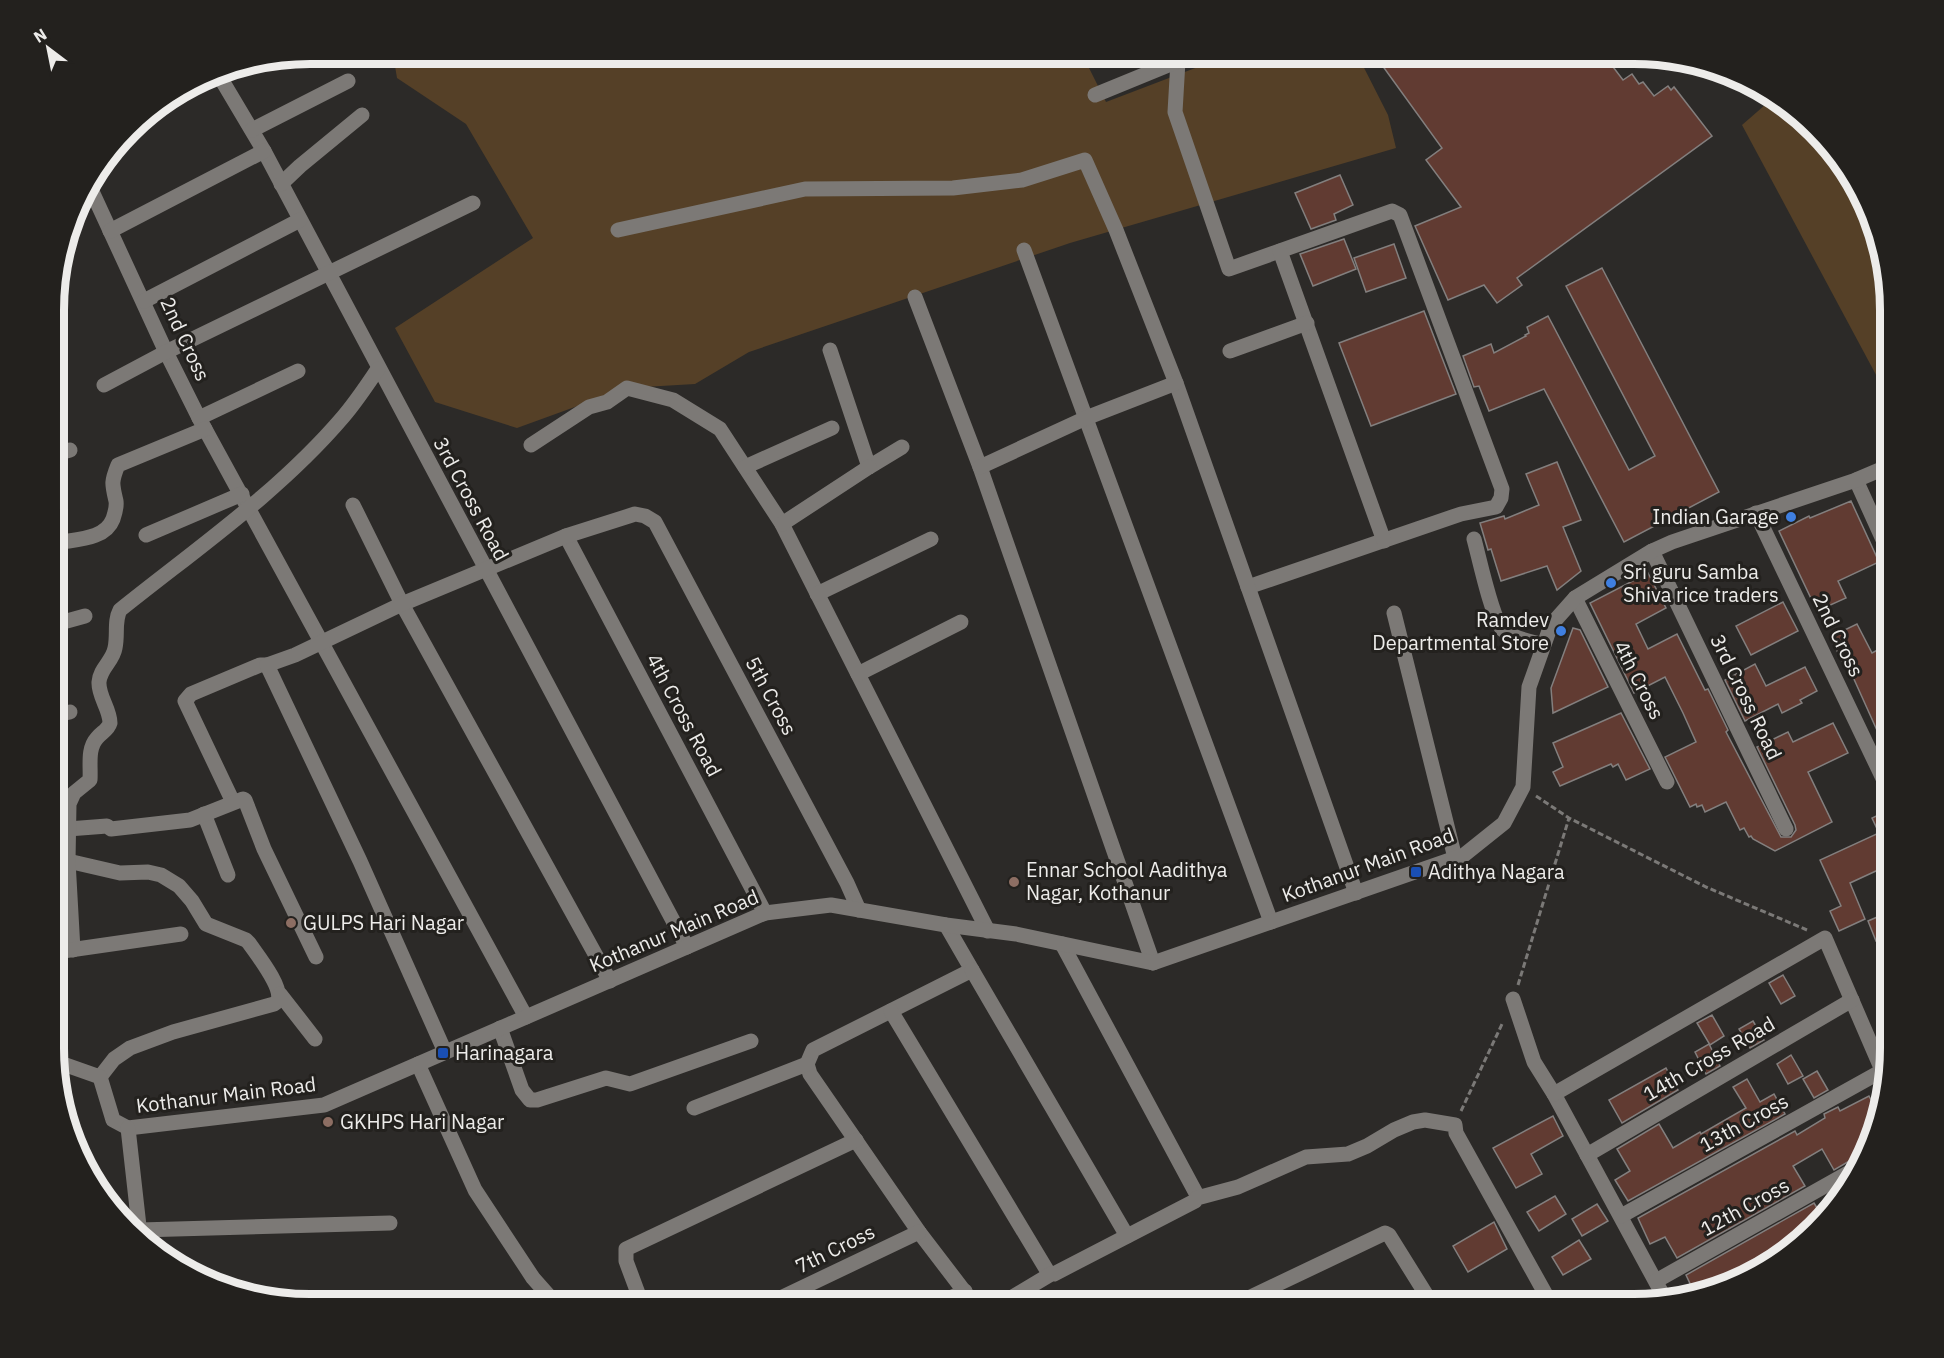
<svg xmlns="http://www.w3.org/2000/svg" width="1944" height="1358" viewBox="0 0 1944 1358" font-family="'IBM Plex Sans',sans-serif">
  <rect width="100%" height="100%" fill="#2c2a28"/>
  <g fill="#554027">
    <path d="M393,54H1082L1106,102L1232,54H1357L1388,115L1396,148L1070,243L749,352L695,384L627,388L517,428L435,402L395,328L533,238L466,124L397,78Z"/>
    <path d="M1773,98L1789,107L1856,182L1889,294V399L1742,125Z"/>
  </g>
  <g fill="#613b32" stroke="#837f7e" stroke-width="1.5">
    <path d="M1374,54L1604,55L1623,80L1632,74L1639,84L1643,82L1654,96L1668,86L1671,90L1674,87L1712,136L1517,278L1522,285L1497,303L1484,285L1448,300L1415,226L1461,207L1426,160L1442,148Z"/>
    <path d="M1340,175L1353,205L1334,214L1336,220L1311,229L1295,193Z"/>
    <path d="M1344,239L1356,269L1313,286L1300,254Z"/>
    <path d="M1394,244L1406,278L1366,292L1354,258Z"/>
    <path d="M1602,268L1719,492L1624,542L1544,389L1489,411L1479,386L1474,387L1463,356L1491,344L1494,353L1526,336L1525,335L1529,333L1527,327L1548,316L1629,470L1655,456L1566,286Z"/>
    <path d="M1424,311L1456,394L1371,426L1339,343Z"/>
    <path d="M1557,462L1581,520L1563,527L1581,571L1557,590L1547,566L1501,581L1491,549L1488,550L1480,523L1504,516L1505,519L1539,505L1526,474Z"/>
    <path d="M1851,501L1879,562L1838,581L1846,598L1817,611L1779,531L1809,516L1810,518Z"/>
    <path d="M1648,573L1666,608L1636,624L1648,649L1677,634L1705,690L1708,689L1728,730L1726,732L1781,837H1791L1796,830L1795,825L1757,747L1788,732L1793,742L1833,723L1848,753L1808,772L1832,822L1775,851L1753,839L1751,836L1749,837L1744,828L1740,830L1726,802L1705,812L1702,805L1697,807L1696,804L1690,807L1665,757L1696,742L1683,713L1665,677L1634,693L1590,603Z"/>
    <path d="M1783,602L1798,631L1751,655L1736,626Z"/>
    <path d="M1857,624L1872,653L1889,644V757L1853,677L1851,678L1830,637Z"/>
    <path d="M1573,628L1580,630L1608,687L1553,713L1551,688Z"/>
    <path d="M1755,664L1766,686L1805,667L1817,691L1800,700L1802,703L1782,713L1778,704L1745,721L1725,680Z"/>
    <path d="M1621,713L1650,769L1626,780L1618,764L1613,767L1611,764L1560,786L1553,772L1563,767L1553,743Z"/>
    <path d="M1889,810V865L1850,883L1865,919L1839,931L1830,911L1841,906L1820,860L1879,833L1872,818Z"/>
    <path d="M1889,912V936L1876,941L1868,921Z"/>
    <path d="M1783,975L1795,996L1781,1004L1769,983Z"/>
    <path d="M1712,1015L1724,1036L1710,1045L1697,1023Z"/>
    <path d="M1753,1021L1764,1040L1750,1048L1739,1029Z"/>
    <path d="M1709,1044L1720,1066L1706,1074L1695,1052Z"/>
    <path d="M1791,1055L1803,1076L1788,1084L1777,1064Z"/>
    <path d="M1666,1068L1678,1090L1622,1123L1609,1100Z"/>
    <path d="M1817,1071L1828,1090L1814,1098L1803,1079Z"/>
    <path d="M1747,1079L1760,1102L1774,1094L1785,1114L1628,1201L1615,1180L1630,1171L1617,1149L1659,1124L1673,1148L1700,1132L1701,1134L1746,1108L1733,1087Z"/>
    <path d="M1869,1096L1879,1116L1876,1130L1860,1161L1851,1160L1834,1170L1822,1149L1793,1166L1805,1186L1677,1258L1665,1237L1650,1244L1638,1218L1795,1131L1797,1135L1825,1118L1824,1114L1838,1107L1840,1111Z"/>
    <path d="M1553,1116L1563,1136L1531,1154L1542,1174L1516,1188L1493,1148Z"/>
    <path d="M1555,1196L1566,1214L1539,1231L1527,1212Z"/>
    <path d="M1814,1203L1822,1216L1757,1270L1739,1279L1693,1290L1686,1275Z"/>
    <path d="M1597,1204L1608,1221L1582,1236L1572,1219Z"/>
    <path d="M1494,1222L1507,1249L1468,1272L1453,1246Z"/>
    <path d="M1579,1240L1591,1259L1563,1275L1552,1257Z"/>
  </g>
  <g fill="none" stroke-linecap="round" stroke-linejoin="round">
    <g stroke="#7b7977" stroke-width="3" stroke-dasharray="6 3" stroke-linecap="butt">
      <path d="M1536,796L1569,818L1706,887L1807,930"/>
      <path d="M1518,985L1569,818"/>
      <path d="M1461,1111L1503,1022"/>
    </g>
    <g stroke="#7c7976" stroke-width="15">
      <path d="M1176,54L1178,61L1175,112L1229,269L1392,211L1400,215L1502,489L1501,498L1496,507L1461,514L1248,587"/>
      <path d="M217,72L264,151L687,947"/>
      <path d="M189,88L218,73"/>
      <path d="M1095,95L1178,61"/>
      <path d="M252,130L348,81"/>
      <path d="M281,184L300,166L362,115"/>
      <path d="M89,185L166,352L199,418L526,1017"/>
      <path d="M618,230L805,189L953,188L1022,180L1085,160L1116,230L1176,383L1356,893"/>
      <path d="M110,231L264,151"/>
      <path d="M1024,250L1271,922"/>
      <path d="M1280,251L1384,541"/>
      <path d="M915,297L980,467L1153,963"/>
      <path d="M144,301L300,220"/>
      <path d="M830,350L869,467L902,447"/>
      <path d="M1230,351L1307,323"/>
      <path d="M104,385L166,352L473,203"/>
      <path d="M199,418L298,371"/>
      <path d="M531,445L589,407L607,402L627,388L673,400L720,429L782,524L988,931"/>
      <path d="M56,454L70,450"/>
      <path d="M745,467L832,428"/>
      <path d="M980,467L1086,418L1176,383"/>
      <path d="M1856,480L1889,553"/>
      <path d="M353,505L402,604L610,981"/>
      <path d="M1756,513L1889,791"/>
      <path d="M782,524L869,467"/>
      <path d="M146,535L242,494"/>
      <path d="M566,536L765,913"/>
      <path d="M1474,539C1479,557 1492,619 1503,630C1514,639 1530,641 1543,645"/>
      <path d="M56,543C76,539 105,540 113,519C115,513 117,507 116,501C112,484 111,482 118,465L205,429"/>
      <path d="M1652,551L1786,829"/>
      <path d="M817,594L931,539"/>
      <path d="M1575,598L1667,782"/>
      <path d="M1394,613L1455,858"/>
      <path d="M56,624L85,616"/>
      <path d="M858,674L961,622"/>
      <path d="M56,715L70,712"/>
      <path d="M233,802L185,701L191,694L260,665H267"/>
      <path d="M204,814L228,875"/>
      <path d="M68,829L107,826L111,829L190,820L243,799L245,800L264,849L316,957"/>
      <path d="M68,861L120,873L148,872L161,875L179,886L192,901L206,924L246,940L249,943C258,956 283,987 278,1001L274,1004L173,1032L130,1048L114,1059L100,1077"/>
      <path d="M946,925L972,970L813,1050L807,1064L810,1074L919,1232L974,1304"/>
      <path d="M1062,944L1197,1195V1198"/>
      <path d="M73,950L68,861L69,804L74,793L90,780C91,766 87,749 97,738C102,732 108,730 110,723C110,709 98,696 99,682C100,668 113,661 115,648C118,635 114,621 120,610C196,549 279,492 343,417C356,402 367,385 378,369"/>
      <path d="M56,952L181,934"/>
      <path d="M972,970L1127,1236"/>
      <path d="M280,994L315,1039"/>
      <path d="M1513,999L1534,1062L1554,1094L1664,1297"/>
      <path d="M891,1011L1048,1272L1051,1274"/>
      <path d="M500,1028L522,1090L530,1100H537L606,1078L630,1084L751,1041"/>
      <path d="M445,1052L360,861L267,665L295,655L402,604L566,536L635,514L645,516L655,522L847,883L859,910"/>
      <path d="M418,1064L475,1190L533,1278L556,1304"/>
      <path d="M56,1067L66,1065L100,1077L113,1120L128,1128L324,1105L765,913L831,905L946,925L1016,934L1153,963L1464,855L1504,823L1523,787L1529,687L1551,625L1575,598L1652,551L1672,542L1856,480L1889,466"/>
      <path d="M1554,1094L1825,938L1882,1070"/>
      <path d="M694,1108L807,1064"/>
      <path d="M128,1128L140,1235"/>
      <path d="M1587,1155L1852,1000"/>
      <path d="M1621,1216L1889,1067"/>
      <path d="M140,1230L390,1223"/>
      <path d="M1656,1281L1855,1169"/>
      <path d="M1006,1301L1051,1274H1054L1195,1201L1197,1198L1238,1187L1306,1157L1348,1154L1367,1146L1394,1130L1413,1122L1425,1120L1455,1125L1456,1133L1551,1304"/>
      <path d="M642,1304L626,1261V1249L856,1140"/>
      <path d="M768,1304L919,1232"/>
      <path d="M938,1304L965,1291"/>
      <path d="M1236,1304L1385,1233L1389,1235L1432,1304"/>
    </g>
  </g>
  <g fill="#3f7fe0" stroke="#23211e" stroke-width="2">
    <circle cx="1791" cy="517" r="6"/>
    <circle cx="1611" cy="583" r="6"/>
    <circle cx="1561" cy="631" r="6"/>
  </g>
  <g fill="#1a4fb4" stroke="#23211e" stroke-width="2">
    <rect x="1410" y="866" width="12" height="12" rx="3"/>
    <rect x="437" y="1047" width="12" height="12" rx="3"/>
  </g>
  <g fill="#8d6e63" stroke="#23211e" stroke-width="2">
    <circle cx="1014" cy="882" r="6"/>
    <circle cx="291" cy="923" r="6"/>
    <circle cx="328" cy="1122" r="6"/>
  </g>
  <g text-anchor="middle" stroke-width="6" stroke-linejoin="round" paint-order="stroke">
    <g font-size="20" fill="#edecea" stroke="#23211e">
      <text transform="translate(185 339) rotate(65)" y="7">2nd Cross</text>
      <text transform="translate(471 499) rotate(62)" y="7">3rd Cross Road</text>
      <text transform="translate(1838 635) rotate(64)" y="7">2nd Cross</text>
      <text transform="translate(1639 680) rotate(63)" y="7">4th Cross</text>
      <text transform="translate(771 696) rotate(62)" y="7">5th Cross</text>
      <text transform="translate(1746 697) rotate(64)" y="7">3rd Cross Road</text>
      <text transform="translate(684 715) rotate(62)" y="7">4th Cross Road</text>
      <text transform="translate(1368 865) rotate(-20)" y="7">Kothanur Main Road</text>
      <text transform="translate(674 931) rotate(-23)" y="7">Kothanur Main Road</text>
      <text transform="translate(1709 1059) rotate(-30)" y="7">14th Cross Road</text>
      <text transform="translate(226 1095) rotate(-7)" y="7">Kothanur Main Road</text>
      <text transform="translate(1744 1123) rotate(-29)" y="7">13th Cross</text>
      <text transform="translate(1745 1207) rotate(-29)" y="7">12th Cross</text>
      <text transform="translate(835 1249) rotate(-26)" y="7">7th Cross</text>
    </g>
    <g font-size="20" fill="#edecea" stroke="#23211e" text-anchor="start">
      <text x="1779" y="524" text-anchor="end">Indian Garage</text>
      <text x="1623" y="579">Sri guru Samba<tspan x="1623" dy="23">Shiva rice traders</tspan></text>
      <text x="1549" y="627" text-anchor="end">Ramdev<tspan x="1549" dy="23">Departmental Store</tspan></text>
      <text x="1026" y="877">Ennar School Aadithya<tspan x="1026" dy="23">Nagar, Kothanur</tspan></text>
      <text x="1428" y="879">Adithya Nagara</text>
      <text x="303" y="930">GULPS Hari Nagar</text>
      <text x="455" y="1060">Harinagara</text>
      <text x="340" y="1129">GKHPS Hari Nagar</text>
    </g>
  </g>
  <path d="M0 0H1944V1358H0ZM310 64H1634A246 246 0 0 1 1880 310V1048A246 246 0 0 1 1634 1294H310A246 246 0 0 1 64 1048V310A246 246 0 0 1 310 64Z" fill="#23211e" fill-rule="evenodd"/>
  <path fill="none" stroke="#edecea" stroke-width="8" d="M310 64H1634A246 246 0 0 1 1880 310V1048A246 246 0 0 1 1634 1294H310A246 246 0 0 1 64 1048V310A246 246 0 0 1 310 64Z"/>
  <g transform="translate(48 48) rotate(328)" stroke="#23211e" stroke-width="4.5" paint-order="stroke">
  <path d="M0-4.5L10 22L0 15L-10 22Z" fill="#edecea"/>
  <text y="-9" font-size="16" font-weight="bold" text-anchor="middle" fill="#edecea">N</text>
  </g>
</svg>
